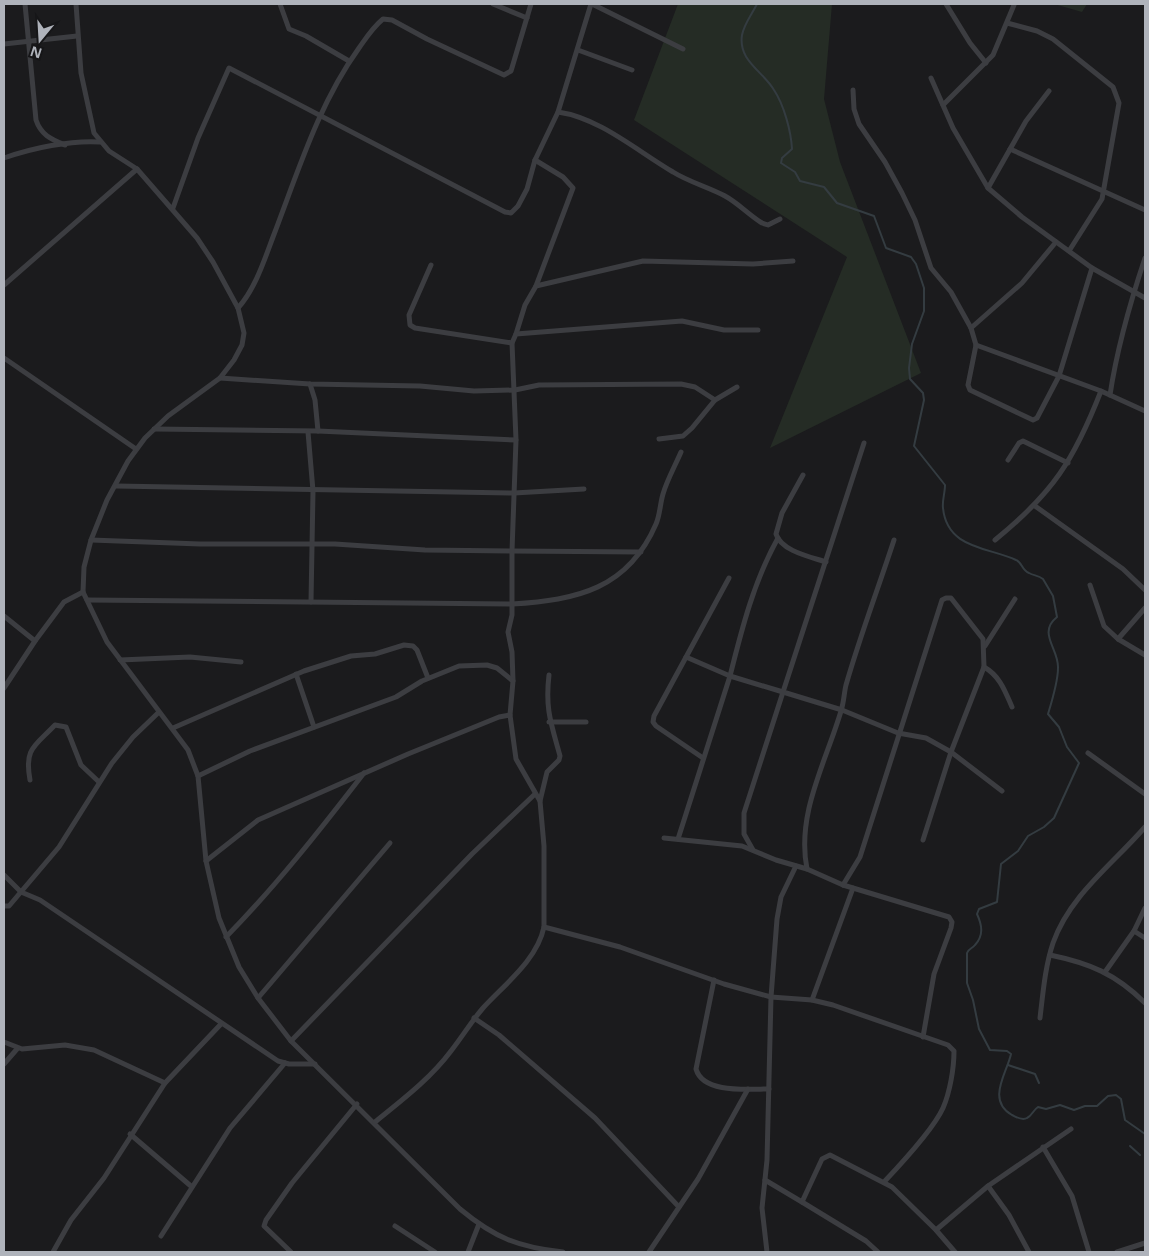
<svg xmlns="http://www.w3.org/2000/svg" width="1149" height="1256" viewBox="0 0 1149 1256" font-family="'Noto Sans',sans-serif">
  <rect width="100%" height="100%" fill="#1b1b1d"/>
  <g fill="#252c25">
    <path d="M678,4H832L824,99L840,162L921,373L770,448L847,257L634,120Z"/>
    <path d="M1054,4H1087L1082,12Z"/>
  </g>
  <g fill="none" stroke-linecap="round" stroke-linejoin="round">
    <g stroke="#343c41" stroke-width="2">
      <path d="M757,4C752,14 744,24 742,35C738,61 763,71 774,90C784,105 791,131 792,149L782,158L781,163L795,172L800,181L824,187L837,203L874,216L886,248L911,257L916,264L924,288V311L912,344L909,368L910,379L923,393L924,400L914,446L945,485C945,493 942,501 943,508C947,549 988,547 1016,560C1022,562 1022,571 1029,573C1034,576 1038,575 1043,579L1053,596L1057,617C1037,633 1059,649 1058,668C1058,681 1052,701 1048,714L1059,727L1067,747L1079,763L1054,818L1044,827L1028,836L1018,851L1001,864L997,902L979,909L977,914C982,925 984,935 975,945C972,949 969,948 967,953V983L973,1000L979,1029L990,1050L1007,1051L1011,1054C1007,1073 986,1100 1012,1115C1016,1117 1022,1121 1027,1118C1032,1116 1033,1110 1038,1107L1046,1109L1060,1105L1074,1110L1085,1106H1097L1108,1096L1116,1095L1121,1099L1125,1120L1145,1134"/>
      <path d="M1008,1065L1035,1074L1039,1083"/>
      <path d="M1130,1146L1140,1155"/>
    </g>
    <g stroke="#3c3d41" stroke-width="5">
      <path d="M25,4L36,120C41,135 51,139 65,145"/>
      <path d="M76,4L81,73L94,133L109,151L137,169L197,238L213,262L238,308L244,333L242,345L234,360L220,378L168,416L145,438L128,461L107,500L91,540L84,567L83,592L107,642L188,750L198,776L206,861L219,918L239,967L258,998L291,1041L460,1209C495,1238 518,1247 563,1252"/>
      <path d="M280,4L289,29L306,36L349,61"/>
      <path d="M493,4L527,18"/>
      <path d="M592,4L683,49"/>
      <path d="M946,4L970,43L986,63"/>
      <path d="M1007,23L1037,31L1053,39L1113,87L1119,103L1102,199L1069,251"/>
      <path d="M4,44L77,36"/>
      <path d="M578,50L632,70"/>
      <path d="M931,78L953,128L988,188L1022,217L1092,268L1145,298"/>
      <path d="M853,90L854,109L859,124L885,162L902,193L915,220L931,268L951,292L971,328L976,345L968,385L970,390L1033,420L1037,418L1059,376L1092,268"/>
      <path d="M943,105L993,55L1014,5"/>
      <path d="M558,112C600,118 637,151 673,172C689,182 708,187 725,196C738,203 749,215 762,223L768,225L780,219"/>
      <path d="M1010,149L1145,210"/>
      <path d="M4,158C32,148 71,140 100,142"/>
      <path d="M535,160L563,177L573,188L536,286"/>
      <path d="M988,188L1026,121L1049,91"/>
      <path d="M173,208L198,138L229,68L505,212L511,213L518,206L527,189L535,160L558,112L591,4"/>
      <path d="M431,265L409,315L410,325L415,328L512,343"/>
      <path d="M4,285L137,169"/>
      <path d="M238,308C255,289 264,261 273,237C298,172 318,105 359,48C366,38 373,27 383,19L392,20L427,39L504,75L511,71L531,4"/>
      <path d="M971,328L1022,283L1056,242"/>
      <path d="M516,334L525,305L536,286L643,261L753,264L793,261"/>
      <path d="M976,345L1101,391L1145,411"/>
      <path d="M4,358L136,449"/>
      <path d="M220,378L310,384L420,386L474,391L515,390L539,385L681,384L695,387L715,400L737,387"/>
      <path d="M310,384L315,400L318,431"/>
      <path d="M1110,395C1117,348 1130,303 1145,258"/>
      <path d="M154,429L318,431L516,440"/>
      <path d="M308,432L313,491L311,602"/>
      <path d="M659,439L683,436L692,428L715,400"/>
      <path d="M864,443L783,692L842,710L898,733L926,738L951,752L1002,791"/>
      <path d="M1008,460L1019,443L1023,441L1068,463"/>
      <path d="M803,475L782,513L776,534C781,551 811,557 826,562"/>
      <path d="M116,486L514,493L584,489"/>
      <path d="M1035,506L1123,569L1145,590"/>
      <path d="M91,540L200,544H335L425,550L512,551L641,552"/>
      <path d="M995,540C1053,493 1074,460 1101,391"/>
      <path d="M1090,585L1104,626L1118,639L1145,655"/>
      <path d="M87,600L512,604C577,600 628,589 656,524C660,515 660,504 663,494C667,480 675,466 681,452"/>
      <path d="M4,616L35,641L64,602L83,592"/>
      <path d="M1118,639L1145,608"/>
      <path d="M985,646L1015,599"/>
      <path d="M120,660L190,657L241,662"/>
      <path d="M984,667C1000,676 1005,691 1012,707"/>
      <path d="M296,674L314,727"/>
      <path d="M513,681L512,652L508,632L512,615V551L516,440L512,343L516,334L682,321L724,330H758"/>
      <path d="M4,688L35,641"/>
      <path d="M549,722H586"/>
      <path d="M173,728L304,671L351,656L375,654L404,645L413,646L417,650L428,678"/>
      <path d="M1088,753L1145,794"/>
      <path d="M703,758L656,726L653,722L654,716L729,578"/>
      <path d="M198,776L250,751L396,697L422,681L459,666L487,665L497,668L513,681L510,715"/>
      <path d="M30,780C24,748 35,746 55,725L66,727L81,765L99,782"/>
      <path d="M540,801L547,772L559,760L560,756C551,723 545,709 549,675"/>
      <path d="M664,838L742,846L776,860L807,869L843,885L949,917L952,922L951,928L934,974L923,1037"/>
      <path d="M678,839L730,676L686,657"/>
      <path d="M753,850L744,834V813L783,692L730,676C742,628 754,581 778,538"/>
      <path d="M206,861L258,820L408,754L499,717L510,715L516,759L540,801L544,846V927C537,960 505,984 483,1008C471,1022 462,1037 451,1051C430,1079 402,1100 375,1122"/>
      <path d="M807,869C796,814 826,762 841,711C844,702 844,693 846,685C860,636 878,589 894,540"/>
      <path d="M4,875L21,892L40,900L278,1061L289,1064H315"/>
      <path d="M843,885L860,857L942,600L946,598H951L983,639L984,667L951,752L923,840"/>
      <path d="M4,906H9L59,847L112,763L133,737L159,712"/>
      <path d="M1145,908L1134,931L1145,938"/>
      <path d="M544,927L620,947L724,984L771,997L812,1000L833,1005L948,1045L954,1051C954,1068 950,1092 943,1108C933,1130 901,1164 884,1182"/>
      <path d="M226,937C276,886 320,830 364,773"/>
      <path d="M1050,955C1089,963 1116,974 1145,1003"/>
      <path d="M1105,972L1134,931"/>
      <path d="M714,980L696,1069C703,1094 749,1089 769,1089"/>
      <path d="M258,998L390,843"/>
      <path d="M812,1000L853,888"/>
      <path d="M474,1018L499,1035L595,1118L679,1207"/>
      <path d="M1040,1018C1043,993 1045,967 1053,943C1070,895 1113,864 1145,827"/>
      <path d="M291,1041L472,854L535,794"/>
      <path d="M4,1042L22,1049L65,1045L94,1050L165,1083"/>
      <path d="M4,1064L17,1049"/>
      <path d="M130,1134L192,1187"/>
      <path d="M1043,1147L1072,1196L1089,1252"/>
      <path d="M765,1180L802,1202L822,1159L830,1155L892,1187L936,1230L955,1252"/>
      <path d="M988,1186L1009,1215L1029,1252"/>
      <path d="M802,1202L866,1241L878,1252"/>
      <path d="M395,1226L435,1252"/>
      <path d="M936,1230L988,1186L1071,1129"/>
      <path d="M161,1236L230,1128L285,1063"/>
      <path d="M53,1252L71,1220L104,1178L165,1083L221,1024"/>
      <path d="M291,1252L264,1226L266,1220L292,1183L357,1104"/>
      <path d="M468,1252L479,1224"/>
      <path d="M649,1252L698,1179L748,1089"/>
      <path d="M767,1252L762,1208L767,1160L771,997L777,919L781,897L796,866"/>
      <path d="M1117,1252L1145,1243"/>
    </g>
  </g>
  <rect width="1149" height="1256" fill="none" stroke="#afb3bb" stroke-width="10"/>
  <g transform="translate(40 40) rotate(198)" stroke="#161618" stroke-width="4" paint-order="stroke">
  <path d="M0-4L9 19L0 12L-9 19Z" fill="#afb3bb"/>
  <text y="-8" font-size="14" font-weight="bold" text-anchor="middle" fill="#afb3bb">N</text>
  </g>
</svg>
